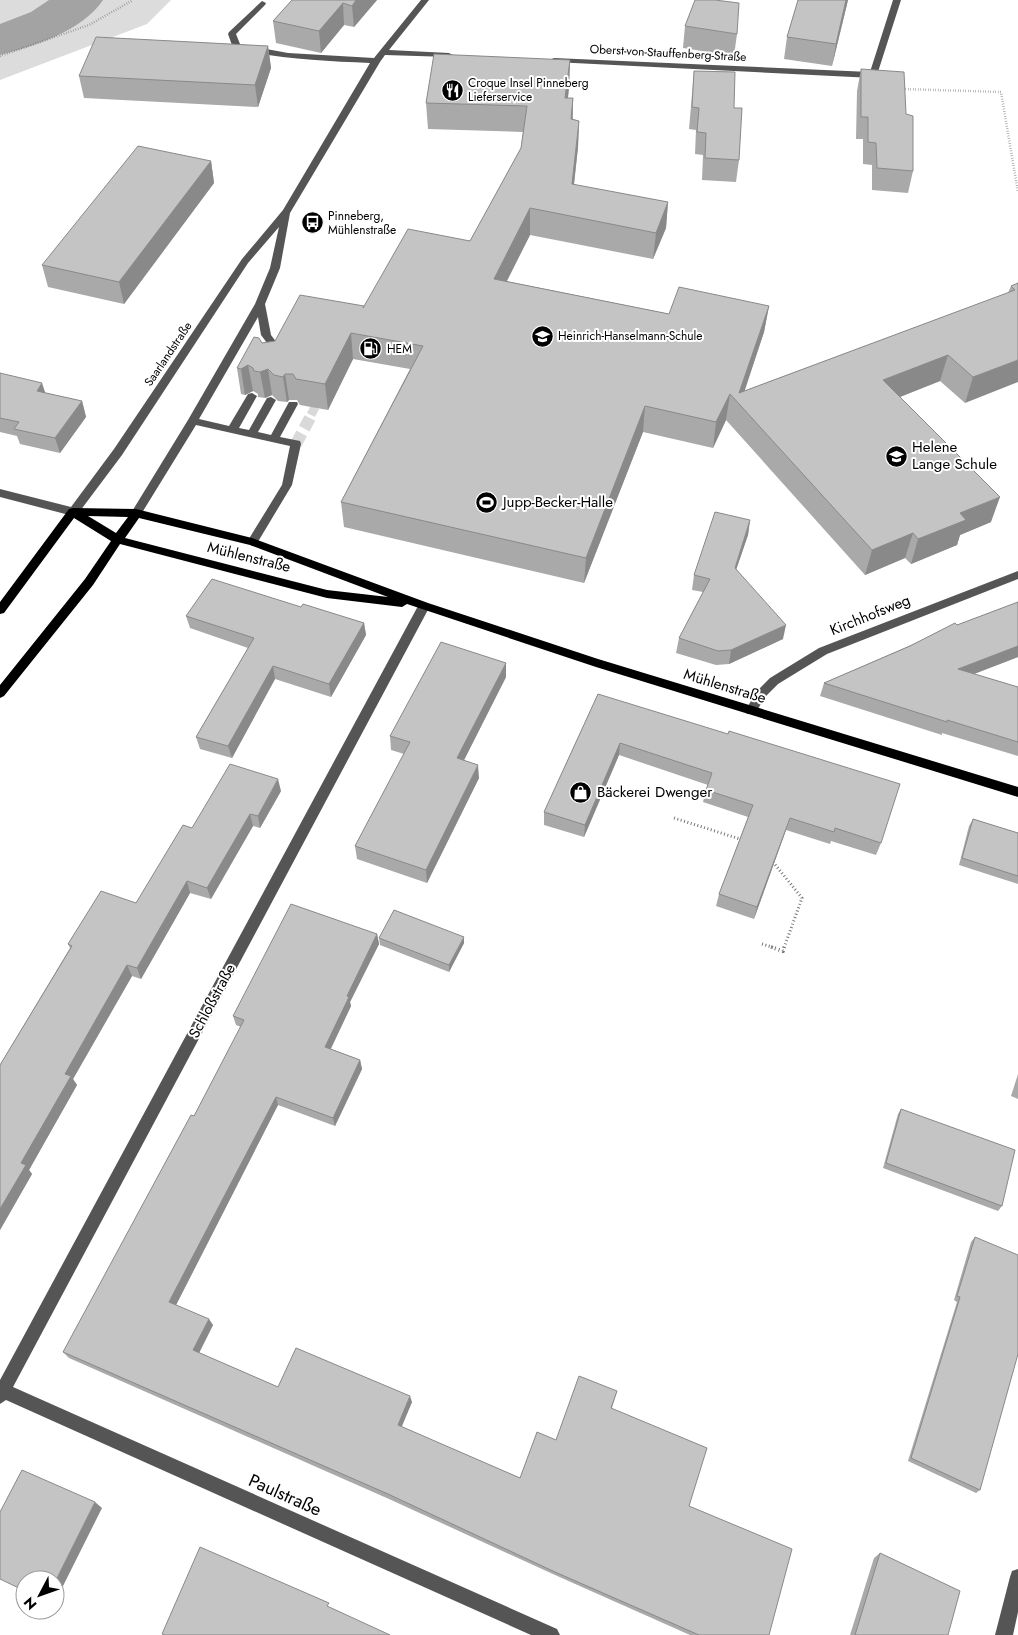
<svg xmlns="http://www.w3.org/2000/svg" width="1018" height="1635" viewBox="0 0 1018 1635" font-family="Jost,sans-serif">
  <rect width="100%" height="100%" fill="#fff"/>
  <path fill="#dcdcdc" d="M0,0H171L147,24L0,80Z"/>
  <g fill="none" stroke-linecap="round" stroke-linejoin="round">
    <path fill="#a3a3a3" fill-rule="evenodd" d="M49,0H103C82,31 35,46 0,55V24L31,12Z"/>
    <path stroke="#d9d9d9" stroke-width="9" stroke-dasharray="9 4.5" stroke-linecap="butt" d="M311,415L322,394"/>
    <path stroke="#d9d9d9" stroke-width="12" stroke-dasharray="12 5.5" stroke-linecap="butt" d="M296,444L312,414"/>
    <g stroke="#777" stroke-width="2.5" stroke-dasharray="0.5 2" stroke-linecap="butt">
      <path d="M0,56L89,25L133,0"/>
      <path d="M903,89L1001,92L1018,192"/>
    </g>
    <g stroke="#777" stroke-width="3" stroke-dasharray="1 2.5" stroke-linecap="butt">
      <path d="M674,818L743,840"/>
      <path d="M773,862L802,898L784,948"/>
      <path d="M762,944L775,948"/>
    </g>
    <path stroke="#777" stroke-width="4" stroke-dasharray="1 3" stroke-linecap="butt" d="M771,947L783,951L784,947"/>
    <g fill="#555" fill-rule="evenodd">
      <path d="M421,0H429L389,50L449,53L453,55L449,57L385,55L380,62L290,213L280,268L265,304L271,335L283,351L280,356H272L271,354L273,351L261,335L258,317L199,419L229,426L248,394L252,393L257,396L239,428L249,430L267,398L271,397L276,400L258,432L271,435L289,402H297L298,404L280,437L300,441L301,444L292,485L256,545L252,546L247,542L282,485L290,446L196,425L140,516H132L131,513L188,420L255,304L270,268L279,227L248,263L122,455L77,515L73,516L0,497V489L71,507L114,449L242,259L283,210L370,63C324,61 278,59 233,48L228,34L229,32L262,1L266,3L265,5L236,34L240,44L288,53L374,58Z"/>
      <path d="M893,0H901L877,75L873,78L554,62L550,60L554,58L870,72Z"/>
      <path d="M1018,571V579L827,654L778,684L765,697L755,714H747L745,711L757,691L770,678L819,648Z"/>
      <path d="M424,602L430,606L13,1387L557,1629L560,1635H531L6,1400L0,1404V1380L418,606Z"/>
      <path d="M1018,1569V1612L1013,1635H995L1010,1577L1012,1571Z"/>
    </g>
    <path fill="#000" fill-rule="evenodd" d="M73,508L136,509L252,538L428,603L598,659L1018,787V797L596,667L407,604L402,607L327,598L120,544L93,585L4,696L0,698V685L85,579L111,541L74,518L4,613L0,614V602L69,509ZM88,516L128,517L116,533ZM139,518L250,545L388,597L327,590L125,538Z"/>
  </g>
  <g fill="#a9a9a9">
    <path d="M292,0H377L354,27L344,25L321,53L276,43L273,21Z"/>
    <path d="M798,0H848L832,66L784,59L787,37Z"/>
    <path d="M685,26L737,34L734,56L683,48Z"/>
    <path d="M268,46L271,68L258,107L84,98L79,76Z"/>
    <path d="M570,60L569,87L568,98H573V119L579,121L578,147L574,185L668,202L666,228L653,259L530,235L506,281L669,314L769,306L764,332L744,391L1008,293L1011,286L1018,283L965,403L940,381L900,397L991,522L960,535L957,545L911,564L905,558L865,575L726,420L713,448L643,432L584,583L344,527L341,502L410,369L353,359L328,410L300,405L297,400H289L287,402L278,401L272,395L265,398L258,397V394L253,391L245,395L241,394L237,368L262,343L275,341L364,306L470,241L521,148L523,132L428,129L426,103Z"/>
    <path d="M861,69L906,114L913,171L908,193L872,190V165L863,164V139H856L857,91Z"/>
    <path d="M694,71L734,108L739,160L736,182L702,180L703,155L695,154L696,130L689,129Z"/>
    <path d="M211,161L214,183L124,304L48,287L42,265Z"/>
    <path d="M0,373L46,393L82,401L86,417L60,453L20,444L17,436L0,432Z"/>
    <path d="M750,520L748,535L736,569L783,639L729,664L716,665L676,653L679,638L703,592L692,590L694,575Z"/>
    <path d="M1018,602V657L974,674L1018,687V756L942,733V735L820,696L824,683L957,625Z"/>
    <path d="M301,607L364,623L366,635L331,697L275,679L232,758L200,749L196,737L248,648L190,628L186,616Z"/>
    <path d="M506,677L464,760L479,778L427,883L357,859L355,846L404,754L391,750L390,736Z"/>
    <path d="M598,694L881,843L876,855L831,841L830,844L786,830L754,919L716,906L719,894L748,817L703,802L706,790L708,785L619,755L584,837L544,825V812Z"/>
    <path d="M281,791L260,828L253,826L211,899L190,893L141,979L132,976L73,1079L77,1085L29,1170L32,1174L0,1230V1065L70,948L68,944L136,903L192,828Z"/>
    <path d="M973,819L1018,833V884L959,865L969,826Z"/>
    <path d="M377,934L379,944L350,1002L351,1006L331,1049L360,1060L362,1069L335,1126L278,1105L176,1305L213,1325L199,1353L278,1387L412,1402L401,1427L520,1478L556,1440L617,1391L612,1408L689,1506L769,1635H690L555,1575L389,1499L69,1358L63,1352L194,1116L241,1027L236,1025L233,1016Z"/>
    <path d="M379,938L464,943L449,972L380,945Z"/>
    <path d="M1018,1074V1099L1011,1096Z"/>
    <path d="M901,1109L1002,1206L998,1211L883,1168L898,1114Z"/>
    <path d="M975,1237L980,1490L976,1493L908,1461L957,1302L954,1300L971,1242Z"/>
    <path d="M880,1553L948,1635H850L874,1558Z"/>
  </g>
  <g fill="#898989">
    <path d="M356,0H377L354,27L352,6Z"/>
    <path d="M846,0H848L832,66L836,44Z"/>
    <path d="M343,3L344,25L321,53L319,31Z"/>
    <path d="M268,46L271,68L258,107L255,85Z"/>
    <path d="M570,60L569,87L565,124V98Z"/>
    <path d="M573,98L572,125L571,119Z"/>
    <path d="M579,121L578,147L571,210L572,184Z"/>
    <path d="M211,161L214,183L124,304L119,282Z"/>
    <path d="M668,202L666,228L653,259L656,233Z"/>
    <path d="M530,208V235L495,305L494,279Z"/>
    <path d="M769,306L764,332L740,405L739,393Z"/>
    <path d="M351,333L353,359L328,410L325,384Z"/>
    <path d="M948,355L940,381L877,406L883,380Z"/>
    <path d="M1018,360V382L965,403L973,377Z"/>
    <path d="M248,365L253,391L245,395L241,369Z"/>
    <path d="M268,369L272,395L265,398L260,372Z"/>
    <path d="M285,374L289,400L287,402L283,377Z"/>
    <path d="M42,383L47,398L37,391Z"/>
    <path d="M730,394L726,420L713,448L716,422Z"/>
    <path d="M82,401L86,417L60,453L55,438Z"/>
    <path d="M645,406L643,432L584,583L586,558Z"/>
    <path d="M1000,497L991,522L960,535L957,545L911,564L918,539L960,513Z"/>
    <path d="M750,520L748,535L732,582L735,568Z"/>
    <path d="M913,533L905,558L865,575L872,550Z"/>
    <path d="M364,623L366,635L331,697L329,684Z"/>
    <path d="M786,625L783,639L729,664L731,650Z"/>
    <path d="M1018,646V657L953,682L958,669Z"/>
    <path d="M506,663V677L458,772L457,758Z"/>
    <path d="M273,666L275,679L232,758L228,746Z"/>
    <path d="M620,743L619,755L584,837L585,825Z"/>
    <path d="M478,765L479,778L427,883L426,870Z"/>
    <path d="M278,779L281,791L260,828L258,816Z"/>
    <path d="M250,814L253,826L211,899L207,888Z"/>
    <path d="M790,818L786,830L754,919L757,907Z"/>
    <path d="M187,881L190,893L141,979L137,968Z"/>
    <path d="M377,934L379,944L350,1002L351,1006L327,1056L325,1047L347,996Z"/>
    <path d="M464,937V943L449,972V965Z"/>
    <path d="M127,965L132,976L73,1079L77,1085L29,1170L32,1174L0,1230V1209L21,1163L65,1074Z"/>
    <path d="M360,1060L362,1069L335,1126L333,1118Z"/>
    <path d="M276,1097L278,1105L174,1309L169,1302Z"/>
    <path d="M209,1319L213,1325L197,1357L193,1350Z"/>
    <path d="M410,1396L412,1402L400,1431L398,1425Z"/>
    <path d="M95,1502L102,1508L55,1602V1582Z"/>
  </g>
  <g fill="#c4c4c4" stroke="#898989">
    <path d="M292,0H356L352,6L343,3L319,31L273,21Z"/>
    <path d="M695,0H715L739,3L737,34L685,26Z"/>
    <path d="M798,0H846L836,44L787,37Z"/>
    <path d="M96,37L268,46L255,85L79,76Z"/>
    <path d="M434,54L570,60L565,98H573L571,119L579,121L572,184L668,202L656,233L530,208L494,279L669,314L679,287L769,306L739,393L1015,290L1011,286L1018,283V360L973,377L948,355L883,380L1000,497L960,513L966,520L918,539L913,533L872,550L730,394L716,422L645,406L586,558L341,502L423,346L351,333L325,384L296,379L293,374H285L283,377L274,375L268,369L260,372L254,371L253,368L248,365L241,369L237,368L254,337L259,338L262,343L275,341L300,295L364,306L363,308L408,229L470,241L521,148L527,106L426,103Z"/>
    <path d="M861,69L904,72L906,114L913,116V171L877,168L876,143L868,142V117H861Z"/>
    <path d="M694,71L735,72L734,108H742L739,160L705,158L706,133L697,132L699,108L692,107Z"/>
    <path d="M138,146L211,161L119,282L42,265Z"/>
    <path d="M0,373L42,383L37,391L82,401L55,438L14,429L19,422L0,418Z"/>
    <path d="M715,512L750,520L735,568L786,625L731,650L718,651L679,638L710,579L694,575Z"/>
    <path d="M212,579L301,607L303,604L364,623L329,684L273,666L228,746L196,737L254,638L186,616Z"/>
    <path d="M1018,602V646L958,669L1018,687V742L947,720V722L824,683L910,646L955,623L957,625Z"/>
    <path d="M441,642L506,663L457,758L478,765L426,870L355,846L410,742L390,736Z"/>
    <path d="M598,694L728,734L729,731L900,784L881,843L835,828L834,832L790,818L757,907L719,894L753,805L706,790L712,773L620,743L585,825L544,812Z"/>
    <path d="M230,764L278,779L258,816L250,814L207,888L187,881L137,968L127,965L65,1074L71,1076L21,1163L26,1165L0,1209V1065L72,946L68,944L101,891L136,903L183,825L192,828Z"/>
    <path d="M973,819L1018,833V876L962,858Z"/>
    <path d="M291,904L377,934L347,996L349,997L325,1047L360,1060L333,1118L276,1097L169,1302L209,1319L193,1350L278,1387L296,1348L410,1396L398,1425L520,1478L537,1432L556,1440L579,1376L617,1391L611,1408L707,1448L689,1506L792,1549L769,1635H699L555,1572L388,1494L63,1352L191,1115L194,1116L244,1020L233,1016Z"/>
    <path d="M394,910L464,937L449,965L379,938Z"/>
    <path d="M901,1109L1015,1150L1002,1206L886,1163Z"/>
    <path d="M975,1237L1018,1255V1354L980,1490L911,1458L960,1297L957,1296Z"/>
    <path d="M22,1470L95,1502L55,1582V1580H25V1591L0,1579V1512Z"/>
    <path d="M200,1547L329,1603L327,1606L390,1635H165L162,1634Z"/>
    <path d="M880,1553L960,1591L948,1635H855Z"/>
  </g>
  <defs>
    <symbol id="restaurant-disc" viewBox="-11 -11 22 22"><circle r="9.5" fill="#000" stroke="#fff"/><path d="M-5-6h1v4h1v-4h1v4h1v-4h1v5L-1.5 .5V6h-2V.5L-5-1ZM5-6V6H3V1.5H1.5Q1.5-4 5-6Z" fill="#fff"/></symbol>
    <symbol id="bus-disc" viewBox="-11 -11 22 22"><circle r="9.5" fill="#000" stroke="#fff"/><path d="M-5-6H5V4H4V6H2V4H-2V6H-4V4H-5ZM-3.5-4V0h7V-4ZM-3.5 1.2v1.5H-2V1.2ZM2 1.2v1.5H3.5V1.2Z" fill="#fff"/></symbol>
    <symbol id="school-disc" viewBox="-11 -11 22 22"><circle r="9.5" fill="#000" stroke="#fff"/><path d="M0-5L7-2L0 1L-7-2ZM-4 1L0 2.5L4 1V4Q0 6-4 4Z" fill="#fff"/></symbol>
    <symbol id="fuel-disc" viewBox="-11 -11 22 22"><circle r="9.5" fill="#000" stroke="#fff"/><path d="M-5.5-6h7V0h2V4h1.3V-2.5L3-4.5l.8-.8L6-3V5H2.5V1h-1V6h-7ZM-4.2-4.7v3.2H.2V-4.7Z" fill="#fff"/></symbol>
    <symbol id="stadium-disc" viewBox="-11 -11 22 22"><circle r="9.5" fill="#000" stroke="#fff"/><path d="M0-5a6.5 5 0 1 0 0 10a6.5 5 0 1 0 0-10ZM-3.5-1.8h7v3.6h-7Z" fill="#fff"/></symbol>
    <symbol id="shop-disc" viewBox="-11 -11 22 22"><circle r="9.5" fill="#000" stroke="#fff"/><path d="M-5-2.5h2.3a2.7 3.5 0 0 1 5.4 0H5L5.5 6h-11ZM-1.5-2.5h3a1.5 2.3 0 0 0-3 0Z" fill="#fff"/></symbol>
  </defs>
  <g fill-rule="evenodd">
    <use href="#restaurant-disc" x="440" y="78" width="25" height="25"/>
    <use href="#bus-disc" x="300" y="210" width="25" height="25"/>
    <use href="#school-disc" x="530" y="324" width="25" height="25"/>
    <use href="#fuel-disc" x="358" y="336" width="25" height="25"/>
    <use href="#school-disc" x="884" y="444" width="25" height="25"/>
    <use href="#stadium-disc" x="474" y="490" width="25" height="25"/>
    <use href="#shop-disc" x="568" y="780" width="25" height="25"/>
  </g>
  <g text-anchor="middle" stroke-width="4" stroke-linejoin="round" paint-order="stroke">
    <g font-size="12" fill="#000" stroke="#fff">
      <text transform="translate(668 53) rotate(3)" y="4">Oberst-von-Stauffenberg-Straße</text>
      <text transform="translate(168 354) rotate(-56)" y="4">Saarlandstraße</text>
    </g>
    <g font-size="12" fill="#000" stroke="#fff" text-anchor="start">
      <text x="468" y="87">Croque Insel Pinneberg<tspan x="468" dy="14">Lieferservice</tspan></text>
      <text x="328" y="220">Pinneberg,<tspan x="328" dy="14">Mühlenstraße</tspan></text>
      <text x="558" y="340">Heinrich-Hanselmann-Schule</text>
      <text x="387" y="353">HEM</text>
    </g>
    <g font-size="15" fill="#000" stroke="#fff" text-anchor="start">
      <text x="912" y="452">Helene<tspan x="912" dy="17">Lange Schule</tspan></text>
      <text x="503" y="507">Jupp-Becker-Halle</text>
      <text x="597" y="797">Bäckerei Dwenger</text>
    </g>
    <g font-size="15" fill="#000" stroke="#fff">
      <text transform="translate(249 557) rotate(14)" y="5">Mühlenstraße</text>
      <text transform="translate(870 615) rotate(-22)" y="5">Kirchhofsweg</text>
      <text transform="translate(725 686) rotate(17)" y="5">Mühlenstraße</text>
      <text transform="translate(212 1001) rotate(-62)" y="5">Schloßstraße</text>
    </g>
    <g font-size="18" fill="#000" stroke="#fff">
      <text transform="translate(285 1495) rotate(24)" y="6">Paulstraße</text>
    </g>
  </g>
  <g transform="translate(40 1595) rotate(229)"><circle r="24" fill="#ffffff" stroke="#999999"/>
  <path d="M0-4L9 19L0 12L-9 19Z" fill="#000000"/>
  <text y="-8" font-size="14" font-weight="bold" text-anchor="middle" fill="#000000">N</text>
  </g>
</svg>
